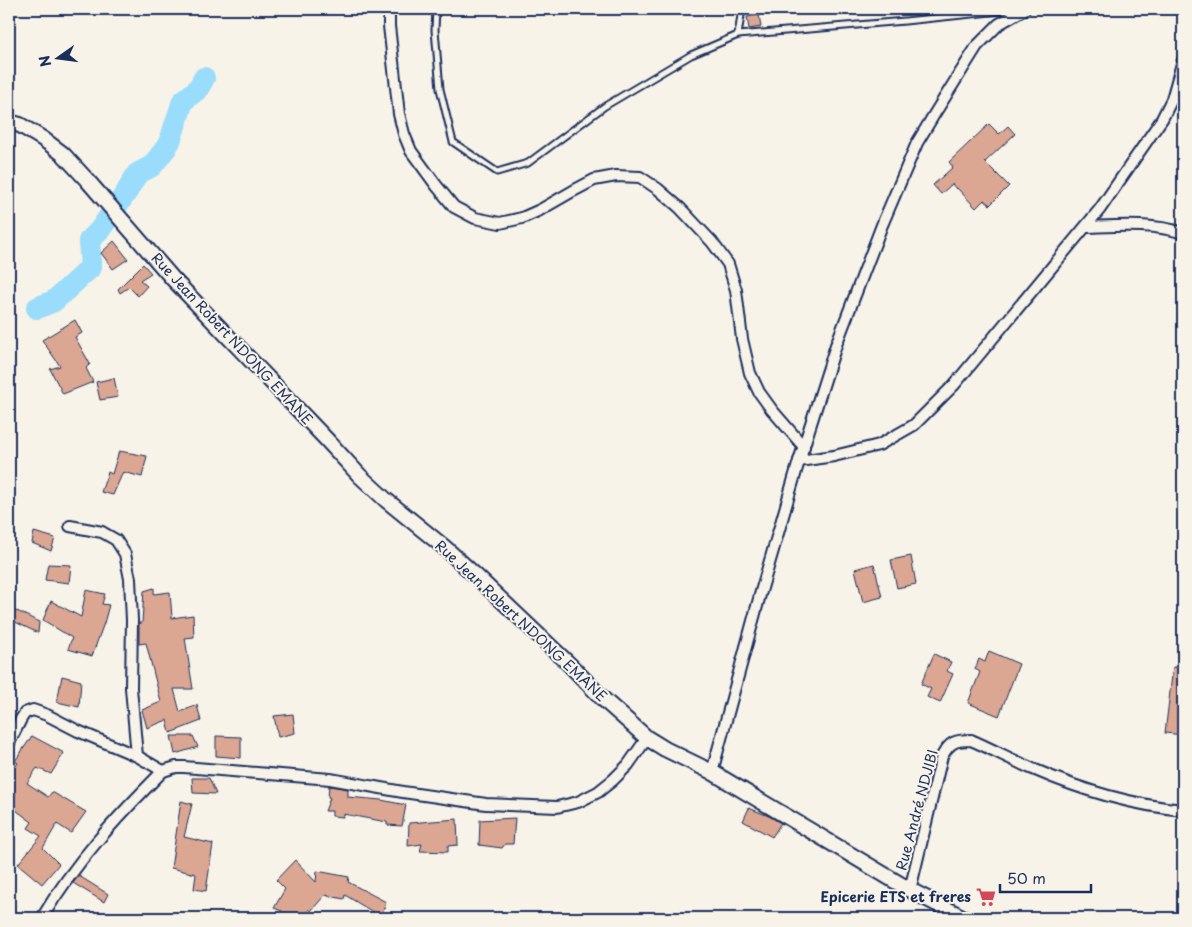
<svg xmlns="http://www.w3.org/2000/svg" width="1192" height="927" viewBox="0 0 1192 927" font-family="'Playpen Sans',sans-serif">
  <rect width="100%" height="100%" fill="#f7f3e8"/>
  <filter id="ink" filterUnits="userSpaceOnUse"><feTurbulence type="fractalNoise" baseFrequency=".02" numOctaves="2"/><feDisplacementMap in="SourceGraphic" scale="10" xChannelSelector="R" yChannelSelector="G"/><feConvolveMatrix kernelMatrix="1 2 1 2 8 2 1 2 1" color-interpolation-filters="sRGB"/></filter>
  <g filter="url(#ink)">
    <g fill="none" stroke-linecap="round" stroke-linejoin="round">
      <path stroke="#99dcfb" stroke-width="22" d="M37,308L54,301L91,267L89,241L99,231L126,193L137,174L152,166L166,148L170,141L183,101L198,89L204,78"/>
    </g>
    <g fill="#dba692" stroke="#1b2f5e">
      <path d="M759,15L761,27L749,29L747,17Z"/>
      <path d="M989,124L999,134L1008,126L1015,134L985,162L1009,186L990,205L984,200L976,208L957,188L956,189L952,184L941,194L933,185L953,167L949,162Z"/>
      <path d="M114,241L128,259L113,269L101,253Z"/>
      <path d="M143,264L151,273L140,280L147,286L138,296L129,287L120,293L118,289Z"/>
      <path d="M75,320L82,333L75,337L90,364L86,368L93,382L63,394L50,369L60,366L42,340Z"/>
      <path d="M114,378L118,397L100,400L96,382Z"/>
      <path d="M119,451L147,456L142,477L123,472L113,495L101,492L108,472L112,474Z"/>
      <path d="M34,532L55,538L51,551L32,543Z"/>
      <path d="M911,556L916,584L897,588L891,560Z"/>
      <path d="M48,564L71,565L69,583L45,580Z"/>
      <path d="M874,564L882,597L863,602L855,569Z"/>
      <path d="M154,588V594L170,592L172,618L193,615L194,637L185,638L193,689H174L180,712L197,705L201,721L170,733L167,720L147,728L142,710L161,702L146,643L139,644V623H142L144,591Z"/>
      <path d="M86,590L105,594L102,604L109,605L104,623L92,656L68,649L72,638L43,620L51,601L81,617Z"/>
      <path d="M9,607L17,612V611L39,622L38,633L9,619Z"/>
      <path d="M989,651L1019,664L999,716L968,703L980,672L975,669L979,659L985,662Z"/>
      <path d="M934,654L951,662L947,671L953,674L940,703L927,697L931,689L921,684Z"/>
      <path d="M1173,667L1183,668V735L1165,733Z"/>
      <path d="M62,676L81,681L79,707L57,702Z"/>
      <path d="M293,714L295,733L278,737L274,716Z"/>
      <path d="M32,736L64,753L51,774L37,768L27,783L48,797L52,792L86,812L71,833L57,824L43,848L59,864L42,884L18,864L41,836L28,828L32,822L9,805V776L18,763L15,761Z"/>
      <path d="M171,736H193L198,747L175,754Z"/>
      <path d="M216,736L241,737V758L216,756Z"/>
      <path d="M192,778H209L216,794L193,793Z"/>
      <path d="M329,786L348,789V797L381,800L406,805L402,826L387,825V822L343,814V817L332,816V811H325L330,798L328,797Z"/>
      <path d="M181,801L192,804L184,837L213,844L206,891L194,889L196,874L171,868Z"/>
      <path d="M749,808L771,817L781,823L772,837L743,821Z"/>
      <path d="M515,818L513,844H505L502,848L479,845L480,820Z"/>
      <path d="M457,819L458,845L448,846V852L420,851L422,844L408,846L409,823Z"/>
      <path d="M295,860L316,882L317,871L349,877L348,882L386,902L381,917L345,895L344,899L325,895L311,911L309,909L303,918H278L282,911L274,908L285,889L276,880Z"/>
      <path d="M79,876L108,894L104,902L73,883Z"/>
    </g>
    <g fill="none" stroke-linecap="round" stroke-linejoin="round">
      <defs>
        <g id="lane">
          <path d="M436,9L435,30L440,89L453,142L497,172L528,163L605,106L691,55L738,35L905,21L1020,9"/>
          <path d="M738,35L742,9"/>
        </g>
        <g id="street">
          <path d="M389,9V26L399,114L404,134L411,151L436,185L454,207L475,218L500,223L522,218L540,210L573,191L594,180L616,176L640,177L658,189L680,208L712,242L728,264L736,290L742,339L750,373L759,392L772,410L804,447"/>
          <path d="M1086,227C1118,226 1152,223 1183,233"/>
          <path d="M799,461L834,456L879,445L914,425L954,385L1100,209L1162,119L1172,99L1183,60"/>
          <path d="M70,526L102,532L116,540L125,554L130,579L132,620L131,688L137,756"/>
          <path d="M9,743L21,719L25,713L33,710L47,715L78,731L137,756L163,771"/>
          <path d="M712,772L760,595L799,461L836,345L882,225L917,143L935,113L977,46L999,24L1025,9"/>
          <path d="M910,890L942,756C950,742 955,740 971,740C992,749 1012,760 1033,769C1081,790 1132,805 1183,810"/>
          <path d="M42,918C74,863 118,816 163,771L176,767H184L330,779L403,792L486,804L557,807L578,802L598,792L613,780L628,765L647,738"/>
        </g>
        <path id="secondary" d="M9,122L20,125L43,139L63,154L87,180L173,279L326,439L360,476L386,500L444,547L476,576L569,664L603,699L647,738L665,749L712,772L910,890L964,918"/>
      </defs>
      <use href="#lane" stroke="#1b2f5e" stroke-width="9"/>
      <use href="#street" stroke="#1b2f5e" stroke-width="14"/>
      <use href="#secondary" stroke="#1b2f5e" stroke-width="18"/>
      <use href="#lane" stroke="#f7f3e8" stroke-width="5"/>
      <use href="#street" stroke="#f7f3e8" stroke-width="10"/>
      <use href="#secondary" stroke="#f7f3e8" stroke-width="14"/>
    </g>
  </g>
  <defs>
    <symbol id="supermarket-bare" viewBox="-9 -9 18 18"><path d="M-6-5.5h2.5l.6 2H6L4.5 2H-2.5L-4.4-4H-6ZM-1.5 3.2a1.3 1.3 0 1 0 .1 0ZM3 3.2a1.3 1.3 0 1 0 .1 0Z" fill="#d1495b" stroke="#f7f3e8" stroke-width="2.5" paint-order="stroke"/></symbol>
  </defs>
  <g fill-rule="evenodd">
    <use href="#supermarket-bare" x="972" y="883" width="28" height="28"/>
  </g>
  <g text-anchor="middle" stroke-width="4" stroke-linejoin="round" paint-order="stroke">
    <g font-size="14" fill="#1b2f5e" stroke="#f7f3e8">
      <text transform="translate(232 339) rotate(47)" y="5">Rue Jean Robert NDONG EMANE</text>
      <text transform="translate(521 621) rotate(43)" y="5">Rue Jean Robert NDONG EMANE</text>
      <text transform="translate(917 810) rotate(-75)" y="5">Rue André NDJIBI</text>
    </g>
    <g font-size="14" font-weight="bold" fill="#1b2f5e" stroke="#f7f3e8" text-anchor="end">
      <text x="971" y="902">Epicerie ETS et freres</text>
    </g>
  </g>
  <rect width="1192" height="927" fill="none" stroke="#f7f3e8" stroke-width="30"/>
  <rect x="15" y="15" width="1162" height="897" fill="none" stroke="#1b2f5e" stroke-width="2" filter="url(#ink)"/>
  <g transform="translate(58 58) rotate(256)" stroke="#f7f3e8" stroke-width="4" paint-order="stroke">
  <path d="M0-4L9 19L0 12L-9 19Z" fill="#1b2f5e"/>
  <text y="-8" font-size="14" font-weight="bold" text-anchor="middle" fill="#1b2f5e">N</text>
  </g>
  <path d="M1000 884v8h91v-8" fill="none" stroke="#1b2f5e" stroke-width="2.5"/>
  <text x="1007" y="884" font-size="15" fill="#1b2f5e" stroke="#f7f3e8" stroke-width="4" paint-order="stroke">50 m</text>
</svg>
